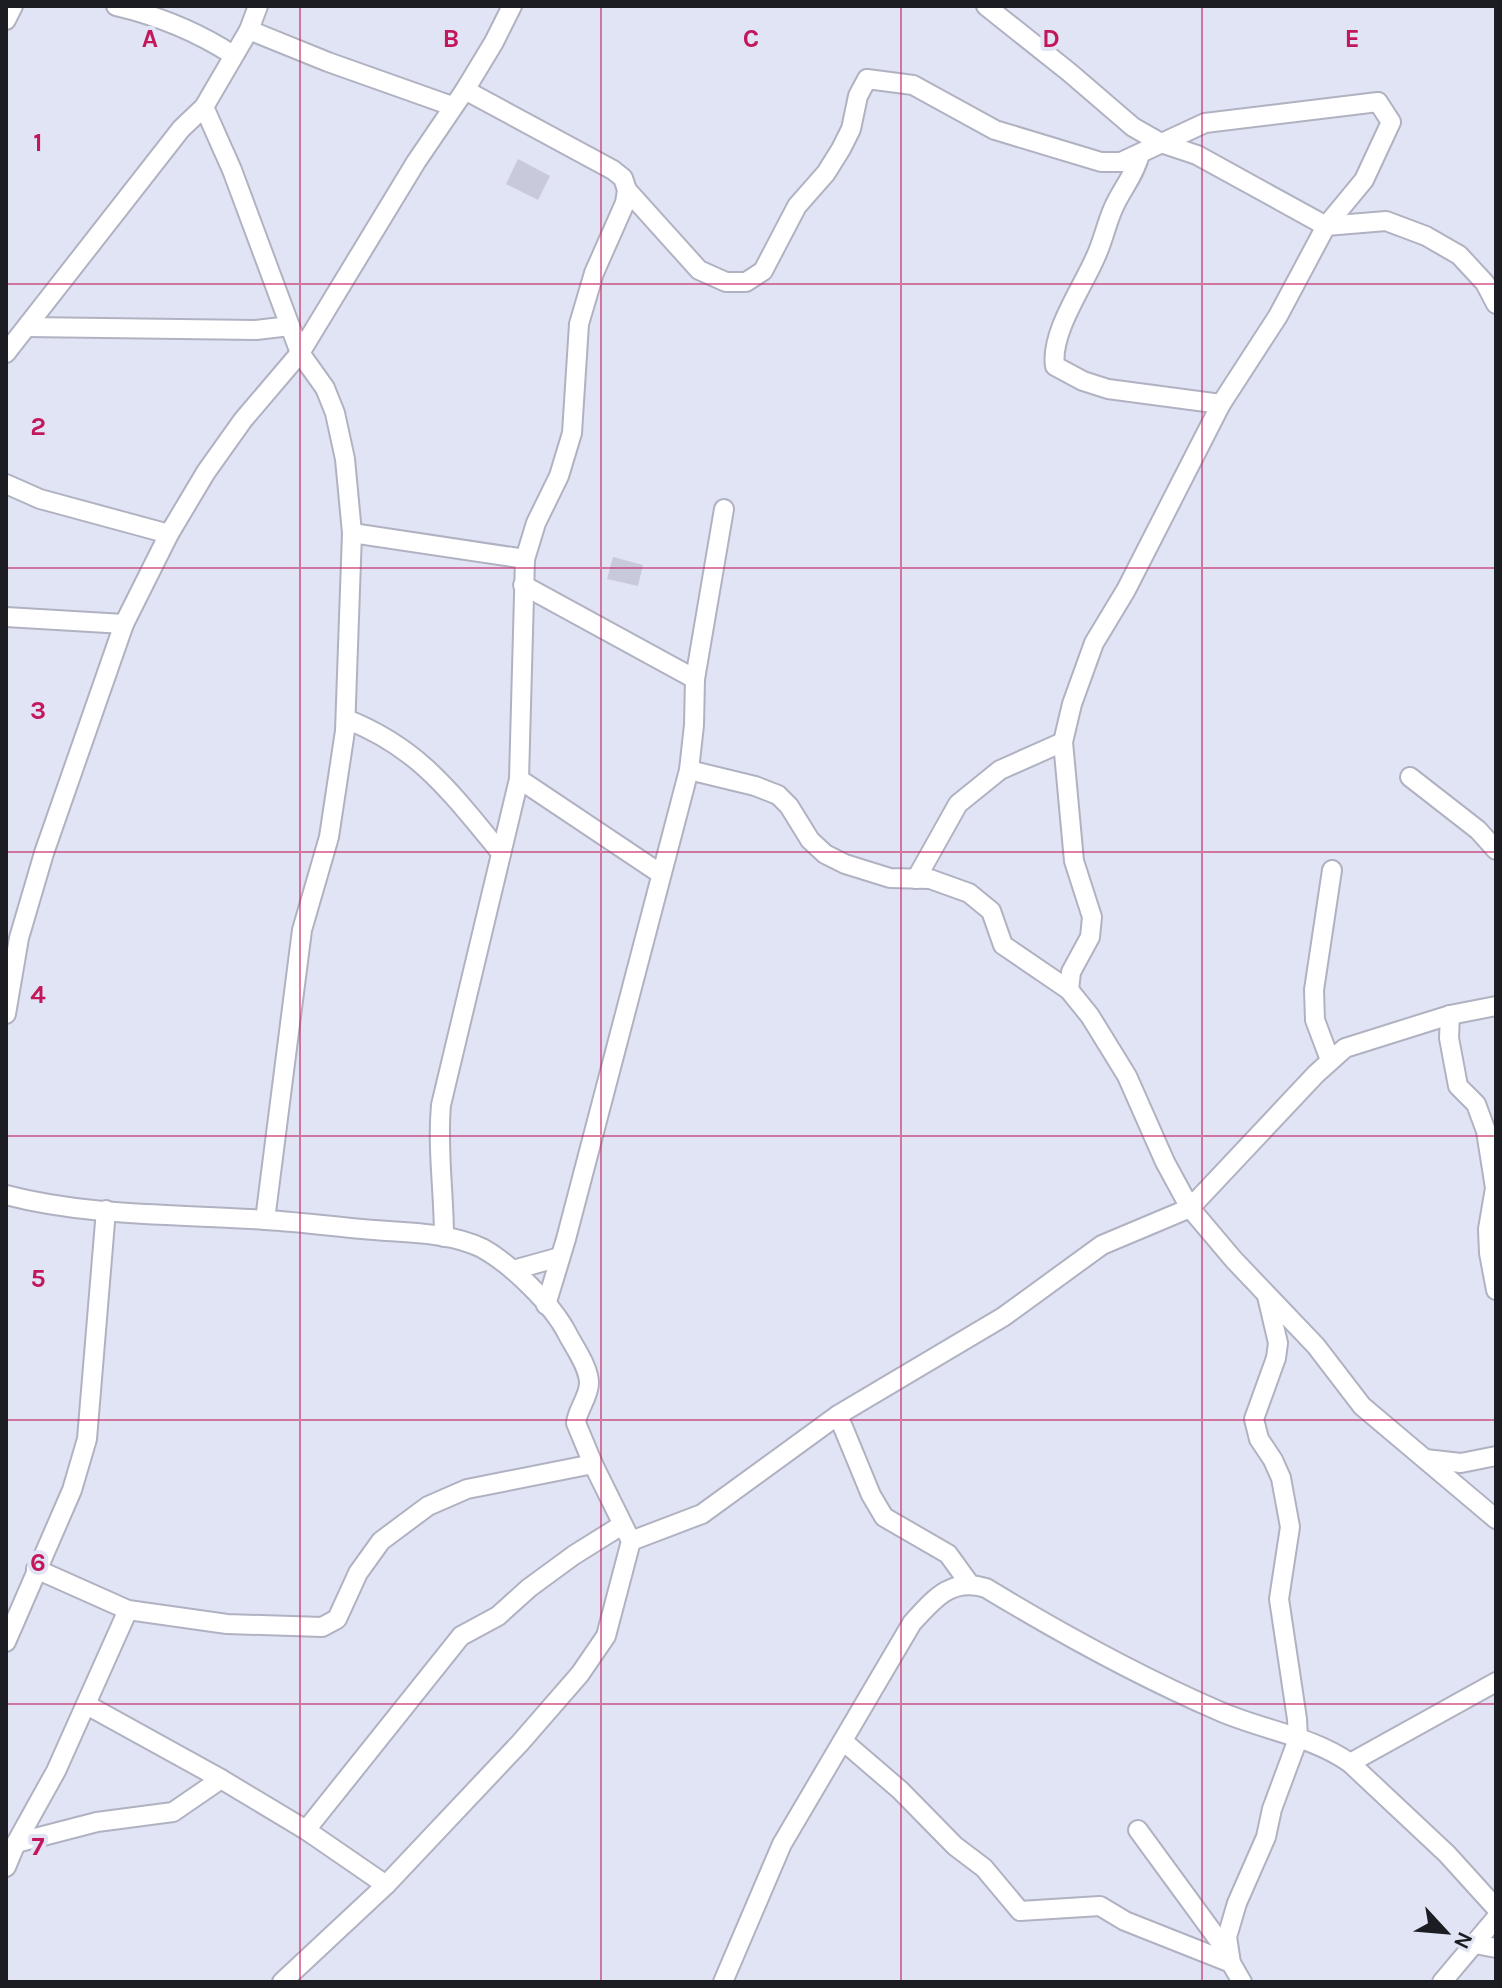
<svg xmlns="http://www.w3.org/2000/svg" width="1502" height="1988" viewBox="0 0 1502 1988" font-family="Karla,sans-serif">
  <rect width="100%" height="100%" fill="#e1e4f4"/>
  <g fill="#c8cadb">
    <path d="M518,159L550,176L538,200L506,184Z"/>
    <path d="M613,557L643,565L638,586L607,579Z"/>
  </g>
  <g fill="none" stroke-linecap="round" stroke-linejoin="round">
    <defs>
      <g id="street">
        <path d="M116,6C159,16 196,31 233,55"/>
        <path d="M986,6L1069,72L1133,127L1161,143L1197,155L1326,226L1386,221L1426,236L1459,255L1485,283L1496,304"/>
        <path d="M6,20L13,6"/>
        <path d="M249,30L328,62L452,106"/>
        <path d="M204,107L232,170L300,353L325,388L335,413L345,459L352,533L345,731L329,837L302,930L265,1220"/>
        <path d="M1140,154C1135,175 1121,190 1113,209C1106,225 1103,241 1096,256C1083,287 1050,333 1055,366L1083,381L1108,389L1221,404"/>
        <path d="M627,190L699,270L726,282H746L763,271L797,206L826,173L841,149L851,129L858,96L867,79L913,85L995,130L1101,162H1121L1205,123L1378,102L1391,122L1364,180L1326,226L1278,316L1221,404L1126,590L1094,643L1072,704L1063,742L1074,861L1092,917L1090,937L1071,972L1069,990"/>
        <path d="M27,327L256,330L290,326"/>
        <path d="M6,353L181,129L204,107L249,30L258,6"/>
        <path d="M6,484L40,499L169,534"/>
        <path d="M352,533L525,559"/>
        <path d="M523,585L695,679"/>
        <path d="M6,617L124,624"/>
        <path d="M346,719C420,748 452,794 501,853"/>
        <path d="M689,770L755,786L778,795L789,806L810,840L825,854L845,864L890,878L930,879L969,893L991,911L1003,945L1069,990L1090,1016L1127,1076L1165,1162L1190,1208L1234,1260L1316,1346L1362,1406L1496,1519"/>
        <path d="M1410,777L1478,830L1496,850"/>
        <path d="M519,779L661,874"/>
        <path d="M916,879L958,804L1000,770L1063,742"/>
        <path d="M6,1014L19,938L44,853L124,624L169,534L206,472L243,420L300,353L416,162L465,90L494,42L512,6"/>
        <path d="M1450,1015L1449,1038L1458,1086L1476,1104L1486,1131L1495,1188L1488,1229L1489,1253L1496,1290"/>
        <path d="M1330,1060L1315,1020L1314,990L1332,870"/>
        <path d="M6,1195C90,1217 180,1214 266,1220C298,1222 330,1226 362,1229C401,1233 447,1231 482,1248C511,1264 552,1304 567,1333C574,1347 589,1367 589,1383C589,1397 577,1410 576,1423L593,1464L631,1541L606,1636L580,1674L520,1743L386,1885L282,1982"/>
        <path d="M444,1237C444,1193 437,1149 441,1105L519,779L525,559L536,523L559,476L572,433L579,324L594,273L625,203L627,190L623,178L613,170L465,90"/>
        <path d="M513,1270L560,1257"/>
        <path d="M546,1305L566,1239L689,770L694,725L695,679L724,509"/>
        <path d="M838,1415L871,1495L884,1517L948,1554L969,1583"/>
        <path d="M1425,1459L1461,1463L1496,1456"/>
        <path d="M631,1541L702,1514L838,1415L1003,1317L1102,1245L1190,1208L1316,1074L1345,1048L1450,1015L1496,1006"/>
        <path d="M36,1569L128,1610L227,1624L322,1627L337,1619L358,1573L381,1541L428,1506L467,1489L593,1464"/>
        <path d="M6,1642L72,1490L87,1439L106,1210"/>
        <path d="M87,1705L221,1779L306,1830L386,1885"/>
        <path d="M843,1741L900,1790L955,1846L984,1868L1020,1911L1100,1906L1125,1921L1231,1963"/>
        <path d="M1350,1763L1496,1682"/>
        <path d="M306,1830L461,1636L498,1616L529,1588L574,1555L622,1525"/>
        <path d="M1138,1830L1228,1953"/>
        <path d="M16,1843L97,1822L173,1812L221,1779"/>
        <path d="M6,1867L16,1843L56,1771L128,1610"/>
        <path d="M1475,1944L1496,1948"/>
        <path d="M723,1982L782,1844L912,1623C934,1599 951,1577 986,1588C1062,1634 1138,1676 1219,1711C1262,1730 1312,1736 1350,1763L1447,1854L1496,1908"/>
        <path d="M1242,1982L1231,1963L1227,1937L1237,1903L1266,1837L1272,1809L1298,1739L1297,1719L1279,1599L1290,1527L1281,1478L1273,1460L1259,1439L1254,1419L1276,1358L1278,1343L1267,1296"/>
        <path d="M1442,1982L1496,1918"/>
      </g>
    </defs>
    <use href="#street" stroke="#b0b2c2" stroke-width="22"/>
    <use href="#street" stroke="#fff" stroke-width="18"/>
  </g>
  <path fill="none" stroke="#c2185b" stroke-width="2" stroke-opacity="0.55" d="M300,6V1982M601,6V1982M901,6V1982M1202,6V1982M6,284H1496M6,568H1496M6,852H1496M6,1136H1496M6,1420H1496M6,1704H1496"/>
  <g font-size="26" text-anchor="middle" font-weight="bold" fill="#c2185b" stroke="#e1e4f4" stroke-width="8" stroke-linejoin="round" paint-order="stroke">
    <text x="150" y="47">A</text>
    <text x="451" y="47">B</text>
    <text x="751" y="47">C</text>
    <text x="1051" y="47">D</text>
    <text x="1352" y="47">E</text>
    <text x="38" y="151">1</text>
    <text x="38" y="435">2</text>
    <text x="38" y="719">3</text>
    <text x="38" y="1003">4</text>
    <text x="38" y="1287">5</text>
    <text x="38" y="1571">6</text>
    <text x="38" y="1855">7</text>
  </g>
  <rect width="1502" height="1988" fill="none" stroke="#1c1d23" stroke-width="16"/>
  <g transform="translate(1446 1932) rotate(116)" stroke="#e1e4f4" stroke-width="6" paint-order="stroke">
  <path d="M0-6L14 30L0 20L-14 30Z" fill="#1c1d23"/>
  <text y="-12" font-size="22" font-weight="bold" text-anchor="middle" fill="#1c1d23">N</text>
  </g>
</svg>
